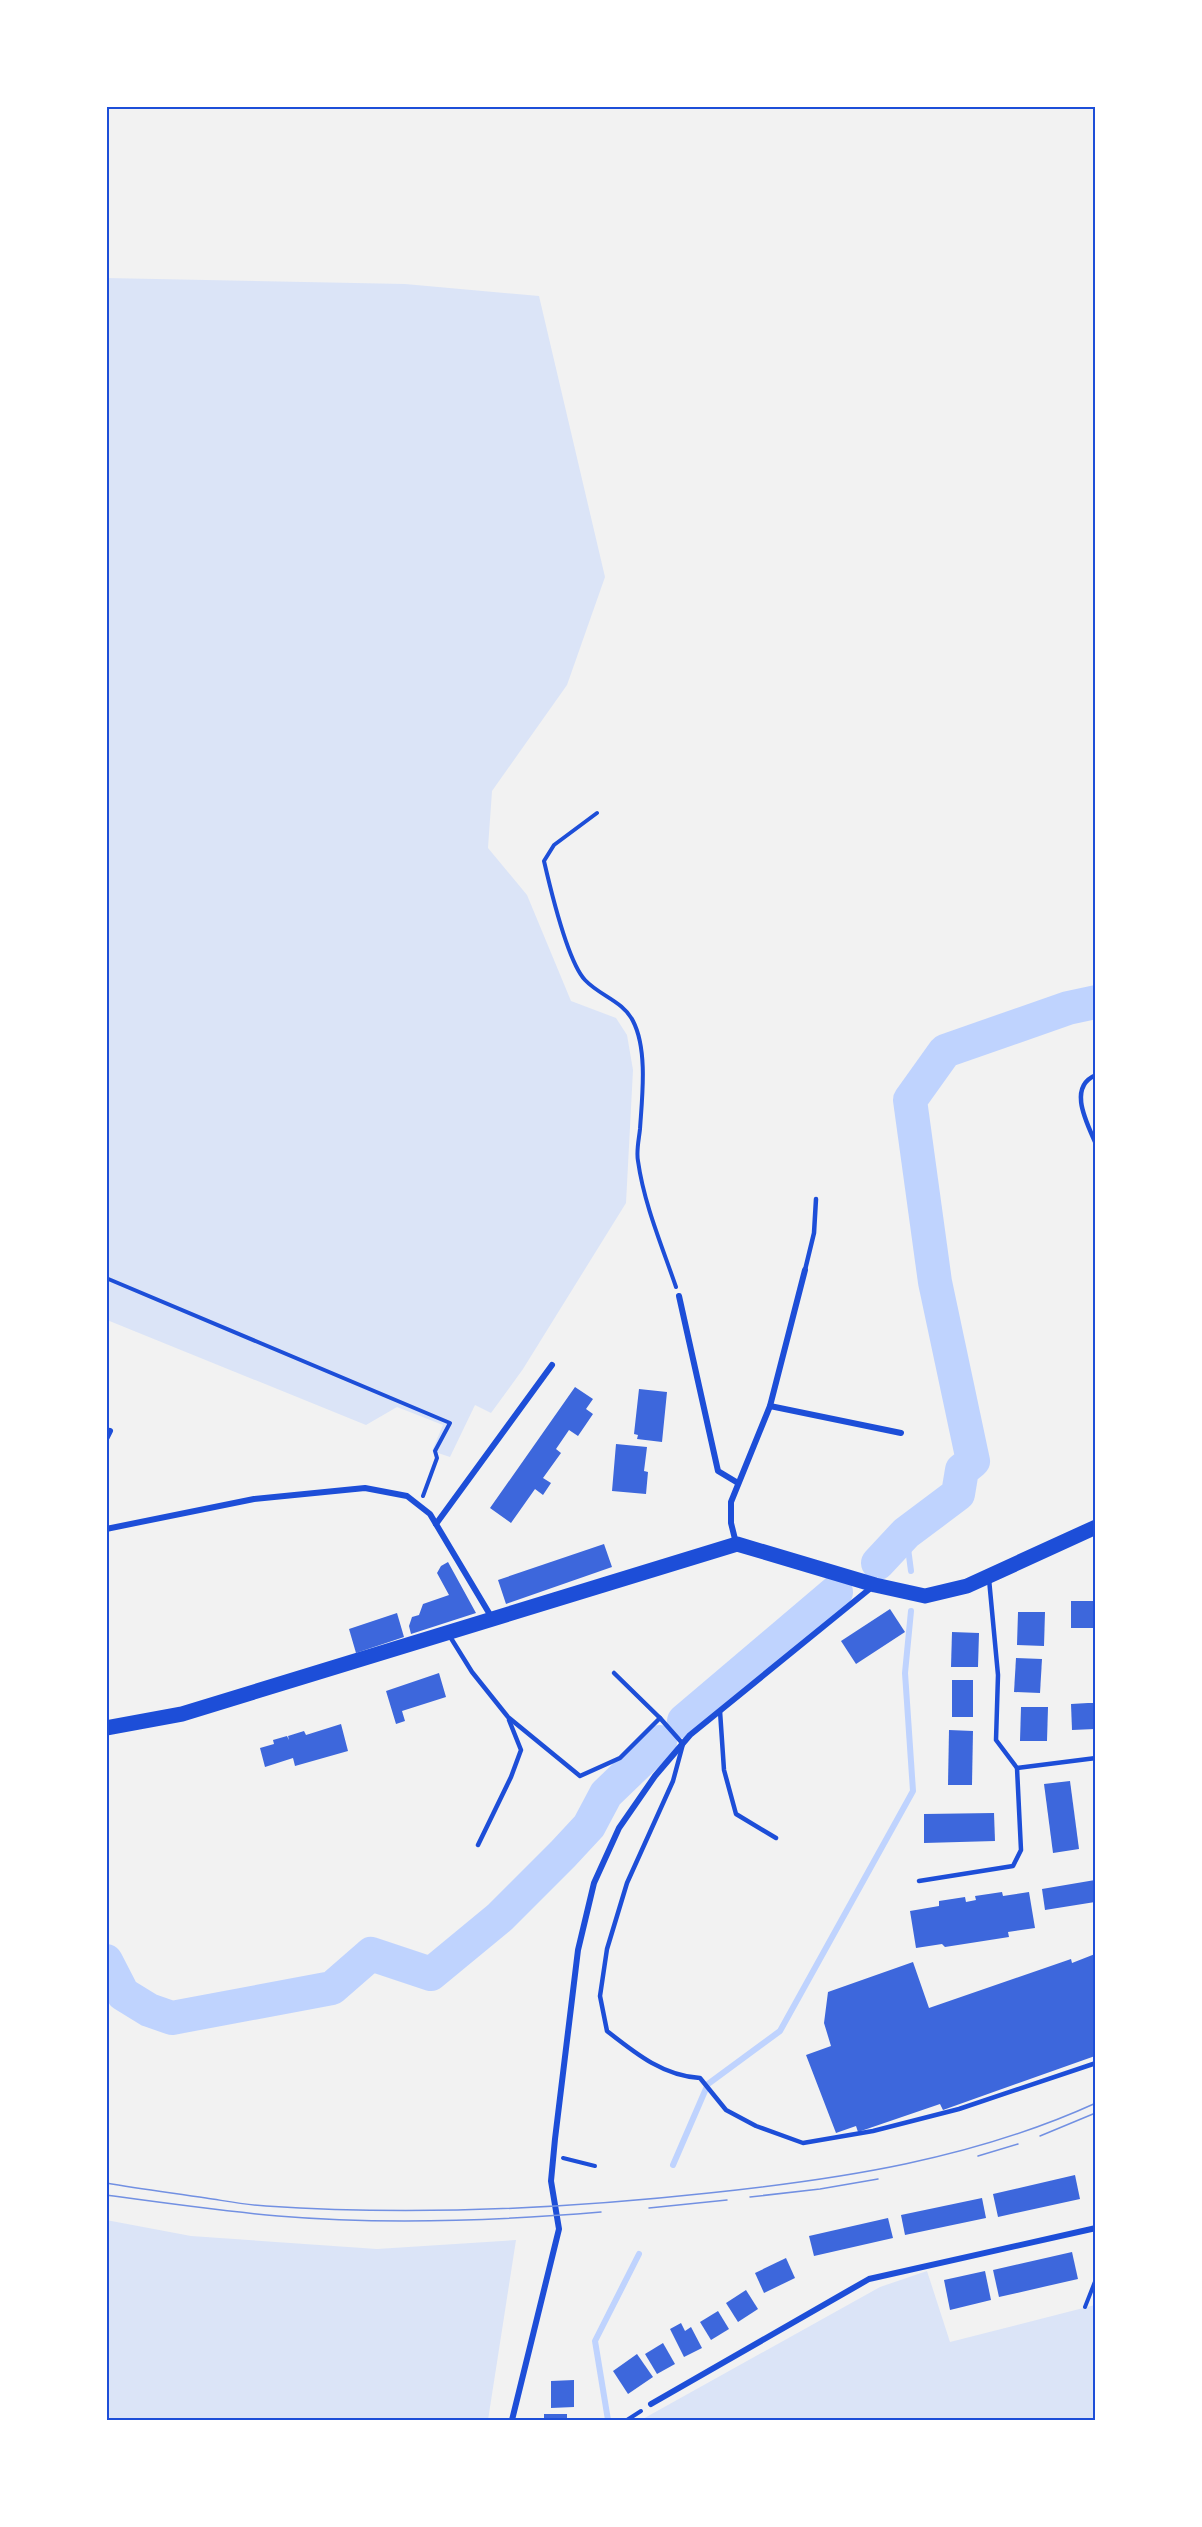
<svg xmlns="http://www.w3.org/2000/svg" width="1202" height="2527" viewBox="0 0 1202 2527" font-family="Cabin,sans-serif">
  <rect width="100%" height="100%" fill="#f2f2f2"/>
  <g fill="#dbe4f7">
    <path d="M106,278L405,284L539,296L605,577L567,685L492,791L488,848L527,895L571,1001L616,1018L627,1035L633,1070L626,1203L523,1369L491,1413L475,1405L450,1457L432,1451L443,1425L397,1407L366,1425L107,1320Z"/>
    <path d="M106,2220L191,2236L377,2249L516,2240L488,2420H107Z"/>
    <path d="M927,2271L950,2342L1095,2305V2420H641L880,2287Z"/>
  </g>
  <g fill="none" stroke-linecap="round" stroke-linejoin="round">
    <g stroke="#bfd3fe" stroke-width="6">
      <path d="M906,1533L911,1571"/>
      <path d="M673,2165L708,2084L780,2031L913,1791L905,1673L911,1611"/>
      <path d="M608,2420L595,2341L639,2254"/>
    </g>
    <g stroke="#bfd3fe" stroke-width="34">
      <path d="M878,1563L906,1533L958,1494L962,1470L973,1461L935,1282L910,1100L945,1051L1068,1008L1096,1002"/>
      <path d="M684,1721L836,1592"/>
      <path d="M106,1961L123,1994L149,2010L172,2018L332,1988L371,1954L431,1974L500,1917L563,1854L589,1826L606,1794L660,1742"/>
    </g>
  </g>
  <g fill="#3d67dc">
    <path d="M575,1387L593,1399L586,1409L593,1414L578,1436L569,1430L556,1449L561,1453L543,1478L551,1483L543,1495L535,1489L511,1523L490,1508Z"/>
    <path d="M639,1389L667,1392L662,1442L637,1439L638,1435L634,1434Z"/>
    <path d="M616,1444L647,1447L644,1471L648,1472L646,1494L612,1491Z"/>
    <path d="M604,1544L612,1567L506,1604L498,1580Z"/>
    <path d="M448,1562L476,1613L411,1634L409,1626L412,1617L419,1615L423,1604L449,1595L437,1573L441,1566Z"/>
    <rect x="1071" y="1601" width="24" height="27"/>
    <path d="M890,1609L905,1632L856,1664L841,1641Z"/>
    <path d="M1018,1612H1045L1044,1646L1017,1645Z"/>
    <path d="M397,1613L404,1637L356,1653L349,1629Z"/>
    <path d="M952,1632L979,1633L978,1667H951Z"/>
    <path d="M1016,1658L1042,1659L1040,1693L1014,1692Z"/>
    <path d="M439,1673L446,1697L402,1711L405,1721L396,1724L386,1691Z"/>
    <rect x="952" y="1680" width="21" height="37"/>
    <path d="M1088,1703H1095V1729L1072,1730L1071,1704Z"/>
    <path d="M1021,1707H1048L1047,1741H1020Z"/>
    <path d="M341,1724L348,1751L295,1766L293,1758L265,1767L260,1748L274,1744L273,1740L287,1736L289,1740L288,1736L304,1731L306,1735Z"/>
    <path d="M949,1730L973,1731L972,1785H948Z"/>
    <path d="M1070,1781L1079,1849L1053,1853L1044,1784Z"/>
    <path d="M994,1813L995,1841L924,1843V1814Z"/>
    <path d="M1095,1880V1902L1045,1910L1042,1889Z"/>
    <path d="M1002,1892L1003,1896L1029,1892L1035,1928L1008,1932L1009,1937L945,1947L942,1944L916,1948L910,1911L939,1906V1901L965,1897L966,1902L976,1900L975,1896Z"/>
    <path d="M1095,1954V2056L943,2110L940,2104L858,2132L856,2126L836,2133L806,2055L831,2046L824,2023L828,1992L913,1962L929,2008L1071,1959L1072,1963Z"/>
    <path d="M1075,2175L1080,2199L998,2217L993,2194Z"/>
    <path d="M982,2198L986,2218L905,2235L901,2215Z"/>
    <path d="M888,2218L893,2238L814,2256L809,2236Z"/>
    <path d="M1072,2252L1078,2279L999,2297L993,2270Z"/>
    <path d="M786,2258L795,2278L764,2293L755,2273Z"/>
    <path d="M985,2271L991,2300L950,2310L944,2280Z"/>
    <path d="M746,2290L758,2309L738,2322L726,2303Z"/>
    <path d="M718,2311L729,2329L711,2340L700,2322Z"/>
    <path d="M681,2323L685,2331L691,2327L702,2348L684,2357L670,2329Z"/>
    <path d="M663,2343L675,2364L657,2374L645,2354Z"/>
    <path d="M637,2354L653,2377L628,2394L613,2371Z"/>
    <path d="M574,2380V2407L551,2408V2381Z"/>
    <rect x="544" y="2414" width="23" height="6"/>
  </g>
  <g fill="none" stroke-linecap="round" stroke-linejoin="round">
    <g stroke="#1d4ed8" stroke-width="4">
      <path d="M597,813L554,845L544,861C550,887 568,962 585,980C600,996 623,1001 633,1021C648,1050 642,1098 640,1129C639,1139 636,1151 638,1161C644,1204 662,1246 676,1287"/>
      <path d="M106,1278L450,1423L435,1451L437,1458L423,1496"/>
      <path d="M563,2158L595,2166"/>
      <path d="M1085,2307L1096,2279"/>
      <path d="M627,2420L641,2411"/>
    </g>
    <g stroke="#1d4ed8" stroke-width="4.5">
      <path d="M1096,1075C1067,1087 1087,1123 1096,1144"/>
      <path d="M805,1270L814,1233L816,1199"/>
      <path d="M449,1635L472,1672L508,1717L580,1776L620,1758L660,1718L683,1744L673,1781L627,1883L607,1949L600,1996L607,2031C635,2053 663,2076 700,2078L726,2110L756,2126L803,2143L873,2131L959,2109L1096,2063"/>
      <path d="M614,1673L660,1718"/>
      <path d="M720,1711L724,1770L736,1814L776,1838"/>
      <path d="M1017,1768L1096,1758"/>
      <path d="M478,1845L511,1777L521,1750L509,1720"/>
      <path d="M919,1881L1013,1866L1021,1850L1017,1768L996,1740L998,1675L989,1579"/>
    </g>
    <g stroke="#1d4ed8" stroke-width="6">
      <path d="M679,1296L718,1471L738,1483"/>
      <path d="M770,1406L901,1433"/>
      <path d="M106,1439L110,1431"/>
      <path d="M436,1524L552,1365"/>
      <path d="M106,1529L254,1499L365,1488L407,1496L430,1514L492,1618"/>
      <path d="M736,1543L731,1523V1502L770,1406L805,1270"/>
      <path d="M651,2404L869,2279L1096,2228"/>
      <path d="M512,2420L559,2229L551,2181L555,2139L578,1950L594,1883L619,1828L655,1776L690,1735L872,1587"/>
    </g>
    <path stroke="#1d4ed8" stroke-width="15" d="M106,1728L182,1714L737,1544L875,1585L925,1596L967,1586L1096,1527"/>
    <g stroke="#7290e2" stroke-width="1.5">
      <path d="M1040,2136L1093,2114"/>
      <path d="M978,2156L1018,2144"/>
      <path d="M106,2183C140,2189 173,2193 206,2198C226,2201 246,2205 266,2206C414,2216 562,2209 709,2193C842,2179 973,2159 1096,2103"/>
      <path d="M106,2195C164,2203 221,2211 278,2216C385,2225 495,2221 601,2212"/>
      <path d="M750,2197L820,2189L878,2179"/>
      <path d="M649,2208L727,2200"/>
    </g>
  </g>
  <rect width="1202" height="2527" fill="none" stroke="#ffffff" stroke-width="216"/>
  <rect x="108" y="108" width="986" height="2311" fill="none" stroke="#1d4ed8" stroke-width="2"/>
</svg>
